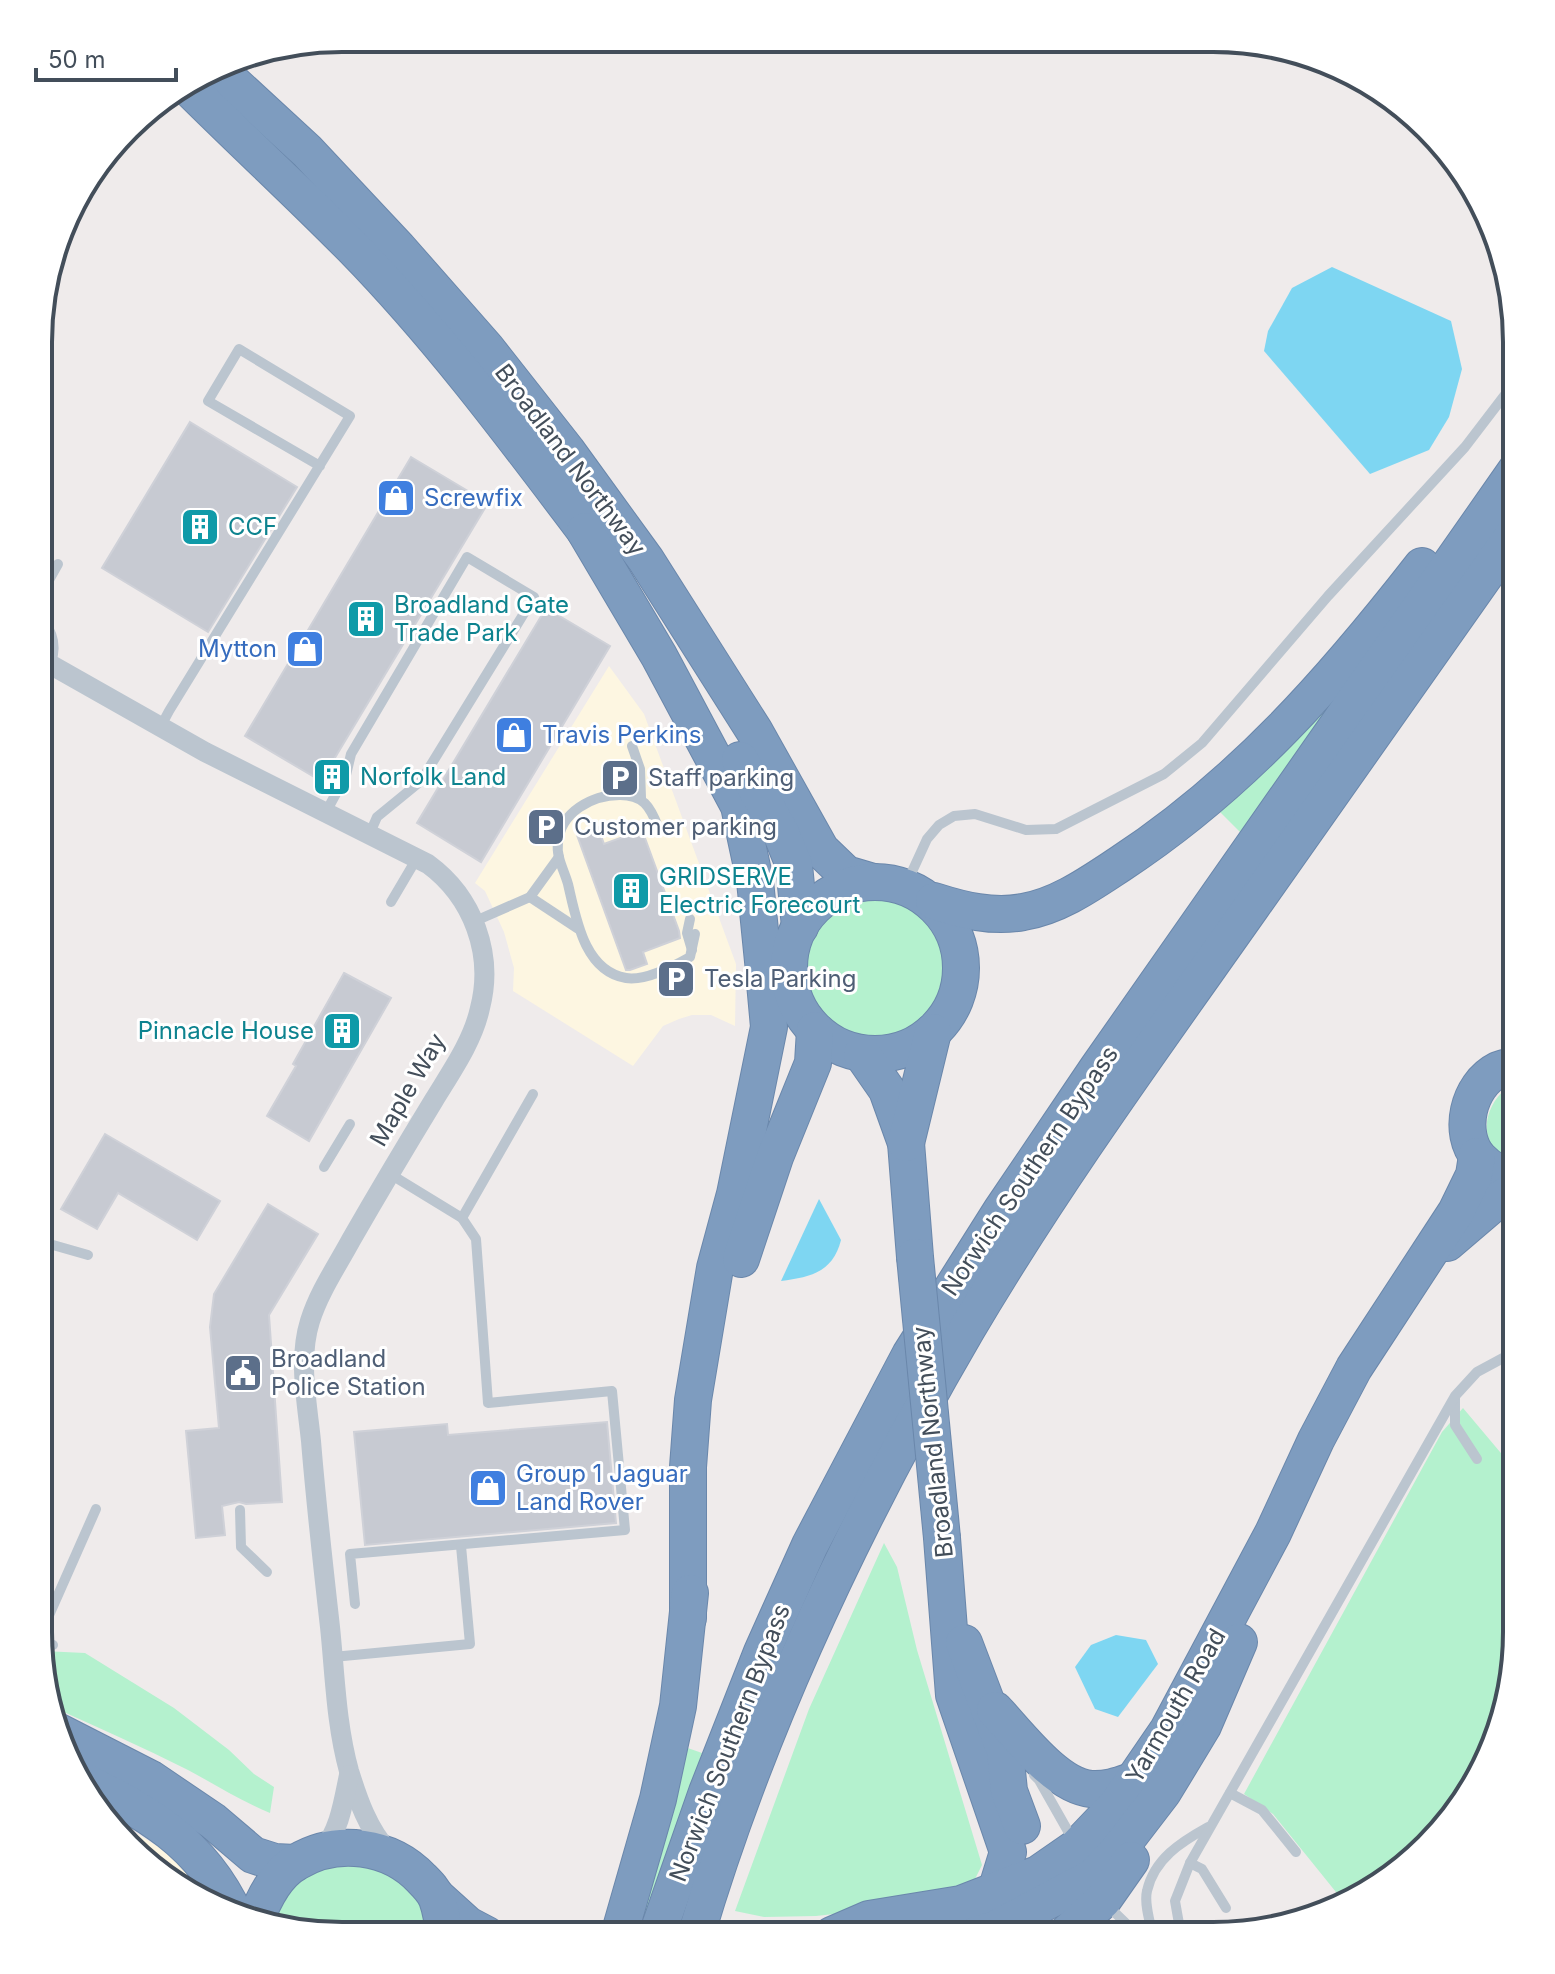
<svg xmlns="http://www.w3.org/2000/svg" width="1555" height="1974" viewBox="0 0 1555 1974" font-family="Inter,sans-serif">
  <rect width="100%" height="100%" fill="#efebeb"/>
  <g fill="#fdf6e1">
    <path d="M609,666L644,714L736,964L735,1026L711,1015H692L679,1019L663,1026L633,1066L513,991L514,968L504,932L485,891L475,883Z"/>
    <path d="M112,1819L165,1851L193,1878L212,1904L174,1885Z"/>
  </g>
  <g fill="#b4f1ce">
    <path d="M1341,689L1245,837L1218,810Z"/>
    <circle cx="876" cy="967" r="71"/>
    <path d="M1517,1081V1167C1510,1162 1502,1157 1496,1151C1475,1127 1493,1093 1517,1081Z"/>
    <path d="M1463,1408L1516,1471V1652L1501,1730L1466,1800L1364,1895L1344,1902L1273,1814L1244,1794L1442,1432Z"/>
    <path d="M884,1543L897,1567L917,1650L982,1865L970,1889L933,1903L816,1916L764,1917L735,1911L809,1709Z"/>
    <path d="M43,1651L85,1653L174,1708L229,1750L254,1774L274,1787L270,1813C241,1801 216,1785 188,1770C142,1747 95,1726 48,1705L41,1653Z"/>
    <path d="M682,1746L702,1753L641,1935H632Z"/>
    <path d="M354,1862C405,1873 416,1887 432,1935H322L270,1925C291,1880 303,1868 354,1862Z"/>
  </g>
  <g fill="#7ed6f2">
    <path d="M1332,267L1451,321L1462,369L1449,417L1429,450L1370,474L1264,351L1268,331L1292,288Z"/>
    <path d="M819,1199L841,1240C833,1272 811,1277 781,1281Z"/>
    <path d="M1116,1635L1146,1640L1158,1664L1118,1717L1095,1709L1075,1667L1091,1645Z"/>
  </g>
  <g fill="#c7cad2" stroke="#cfd1d8" stroke-width="2">
    <path d="M190,422L297,487L208,632L102,568Z"/>
    <path d="M411,457L488,503L321,781L245,736Z"/>
    <path d="M546,608L610,646L481,862L417,823Z"/>
    <path d="M598,827L604,844L642,830L679,931L680,938L643,952L647,964L630,970H626L577,835Z"/>
    <path d="M344,973L391,998L309,1141L267,1116L296,1066L293,1064Z"/>
    <path d="M105,1134L220,1201L197,1240L118,1193L97,1229L61,1209Z"/>
    <path d="M268,1204L318,1234L269,1315L282,1502L246,1504L239,1502L222,1506L225,1535L196,1538L186,1431L219,1428L210,1327L214,1294Z"/>
    <path d="M607,1422L616,1523L365,1545L354,1432L447,1424L448,1435Z"/>
  </g>
  <g fill="none" stroke-linecap="round" stroke-linejoin="round">
    <defs>
      <g id="highway">
        <path d="M218,69L307,151L398,248L486,348L567,451L646,560L755,732L821,850L846,874L873,882"/>
        <path d="M188,87C242,141 299,193 353,248C443,340 520,445 598,548"/>
        <path d="M585,531L659,656L739,806L755,881L763,961L769,1027L735,1194L715,1268L693,1400L688,1467V1618"/>
        <path d="M740,760L781,833L794,865L800,927"/>
        <circle cx="875" cy="968" r="86"/>
        <path d="M934,901C962,910 993,918 1023,912C1059,906 1091,883 1120,864C1242,784 1333,680 1422,566"/>
        <path d="M862,1054L887,1090L906,1143L915,1257"/>
        <path d="M906,1143L933,1032"/>
        <path d="M1517,1181C1502,1175 1490,1170 1479,1158C1457,1133 1468,1085 1498,1070C1504,1068 1511,1066 1517,1065"/>
        <path d="M1447,1243L1495,1202L1517,1189"/>
        <path d="M741,1259L775,1157L813,1063L815,1030"/>
        <path d="M942,1538L954,1695L1008,1852L996,1891"/>
        <path d="M964,1643L1005,1751L1009,1791L1022,1826"/>
        <path d="M995,1710C1018,1734 1056,1786 1091,1789C1107,1790 1120,1785 1135,1780"/>
        <path d="M57,1731L151,1779L213,1821L253,1855L275,1862L295,1863"/>
        <path d="M76,1777C146,1812 201,1841 235,1915"/>
        <path d="M437,1897L468,1925L487,1935"/>
        <path d="M255,1922C263,1900 275,1874 297,1862C337,1838 390,1845 422,1879C428,1885 434,1891 437,1899C441,1910 443,1924 444,1935"/>
        <path d="M619,1935L658,1799L678,1706L690,1593"/>
        <path d="M657,1935L707,1792L762,1652L810,1545L910,1355L1001,1211L1097,1069L1517,469"/>
        <path d="M696,1935C759,1724 856,1519 967,1329C1053,1183 1154,1045 1252,906C1340,781 1429,656 1517,530"/>
        <path d="M832,1935L869,1919L961,1904L1038,1874L1077,1847L1116,1806L1168,1730L1273,1533L1316,1440L1354,1368L1456,1212L1474,1175L1477,1156"/>
        <path d="M976,1935L995,1929L1093,1877L1117,1852L1163,1792L1203,1726L1239,1642"/>
        <path d="M1065,1935L1103,1900L1131,1860"/>
      </g>
    </defs>
    <use href="#highway" stroke="#6a87ab" stroke-width="38"/>
    <g stroke="#bbc5cf" stroke-width="10">
      <path d="M40,596L58,564"/>
      <path d="M161,726L169,711L350,416L239,349L208,401L320,466"/>
      <path d="M632,746L640,769L641,798"/>
      <path d="M326,812L346,775L351,754L467,557L534,597L421,781L377,817L370,833"/>
      <path d="M658,827C650,806 643,795 620,795C592,795 560,812 558,843C556,857 564,870 568,884C576,918 584,971 626,978C646,981 674,966 690,957L695,934"/>
      <path d="M905,887L927,839L939,825L954,816L975,814L1026,830L1056,829L1164,774L1202,743L1328,596L1465,447L1517,379"/>
      <path d="M530,897L577,928"/>
      <path d="M391,902L417,858"/>
      <path d="M690,919L687,933L692,950"/>
      <path d="M473,922L530,897L559,857"/>
      <path d="M324,1167L350,1124"/>
      <path d="M462,1218L533,1094"/>
      <path d="M39,1241L88,1255"/>
      <path d="M1455,1398V1425L1477,1459"/>
      <path d="M240,1510L241,1547L267,1572"/>
      <path d="M355,1604L350,1554L625,1530L612,1391L488,1403L476,1239L462,1218L390,1174"/>
      <path d="M39,1638L96,1509"/>
      <path d="M40,1645H53"/>
      <path d="M333,1657L470,1644L461,1546"/>
      <path d="M1034,1775L1039,1780L1073,1840"/>
      <path d="M1230,1793L1262,1810L1296,1852"/>
      <path d="M1190,1863L1202,1869L1226,1908"/>
      <path d="M1108,1906L1138,1935"/>
      <path d="M1012,1931L1038,1935"/>
      <path d="M1153,1935C1150,1923 1144,1903 1147,1891C1154,1859 1181,1842 1208,1827"/>
      <path d="M1181,1935L1175,1901L1190,1863L1455,1396L1477,1372L1516,1351"/>
    </g>
    <g stroke="#bbc5cf" stroke-width="20">
      <path d="M46,662L205,752L428,864C473,897 494,954 480,1008C473,1041 451,1072 434,1100C406,1146 378,1193 351,1240C337,1266 319,1292 310,1321C298,1359 307,1402 311,1441C316,1503 323,1565 330,1627C335,1675 336,1724 349,1771C358,1800 368,1829 388,1851"/>
      <path d="M40,671C51,656 52,640 40,625"/>
      <path d="M322,1852C340,1828 343,1804 349,1775"/>
    </g>
    <use href="#highway" stroke="#7e9cbf" stroke-width="36"/>
    <defs>
      <path id="highway-bridge" d="M915,1257L942,1538"/>
    </defs>
    <use href="#highway-bridge" stroke="#6a87ab" stroke-width="38" stroke-linecap="butt"/>
    <use href="#highway-bridge" stroke="#7e9cbf" stroke-width="36"/>
  </g>
  <defs>
    <symbol id="shop-square" viewBox="-11 -11 22 22"><rect x="-9" y="-9" width="18" height="18" rx="4" fill="#3f7fe0" stroke="#fff"/><path d="M-5-2.5h2.3a2.7 3.5 0 0 1 5.4 0H5L5.5 6h-11ZM-1.5-2.5h3a1.5 2.3 0 0 0-3 0Z" fill="#fff"/></symbol>
    <symbol id="building-square" viewBox="-11 -11 22 22"><rect x="-9" y="-9" width="18" height="18" rx="4" fill="#0f9aa8" stroke="#fff"/><path d="M-4-6H4V6H1V3H-1V6H-4ZM-2.5-4.3h1.7v1.8h-1.7ZM.8-4.3h1.7v1.8H.8ZM-2.5-1h1.7V.8h-1.7ZM.8-1h1.7V.8H.8Z" fill="#fff"/></symbol>
    <symbol id="parking-square" viewBox="-11 -11 22 22"><rect x="-9" y="-9" width="18" height="18" rx="4" fill="#5c6f8a" stroke="#fff"/><path d="M-3.5-5.5H1a3.5 3.5 0 0 1 0 7H-1V5.5H-3.5ZM-1-3.4V-.6H.8a1.4 1.4 0 0 0 0-2.8Z" fill="#fff"/></symbol>
    <symbol id="civic-square" viewBox="-11 -11 22 22"><rect x="-9" y="-9" width="18" height="18" rx="4" fill="#5c6f8a" stroke="#fff"/><path d="M-.6-6.5H3V-4.5H.6V-3L4-1V1h2V6H-6V1h2V-1L-.6-3ZM-1.2 2.5V6h2.4V2.5Z" fill="#fff"/></symbol>
  </defs>
  <g fill-rule="evenodd">
    <use href="#shop-square" x="374" y="476" width="44" height="44"/>
    <use href="#building-square" x="178" y="505" width="44" height="44"/>
    <use href="#building-square" x="344" y="597" width="44" height="44"/>
    <use href="#shop-square" x="283" y="627" width="44" height="44"/>
    <use href="#shop-square" x="492" y="713" width="44" height="44"/>
    <use href="#building-square" x="310" y="755" width="44" height="44"/>
    <use href="#parking-square" x="598" y="756" width="44" height="44"/>
    <use href="#parking-square" x="524" y="805" width="44" height="44"/>
    <use href="#building-square" x="609" y="869" width="44" height="44"/>
    <use href="#parking-square" x="654" y="957" width="44" height="44"/>
    <use href="#building-square" x="320" y="1009" width="44" height="44"/>
    <use href="#civic-square" x="221" y="1351" width="44" height="44"/>
    <use href="#shop-square" x="466" y="1466" width="44" height="44"/>
  </g>
  <g text-anchor="middle" stroke-width="6" stroke-linejoin="round" paint-order="stroke">
    <g font-size="24" fill="#434e5a" stroke="#fff">
      <text transform="translate(570 460) rotate(53)" y="8">Broadland Northway</text>
      <text transform="translate(408 1090) rotate(-60)" y="8">Maple Way</text>
      <text transform="translate(1030 1171) rotate(-56)" y="8">Norwich Southern Bypass</text>
      <text transform="translate(933 1442) rotate(-96)" y="8">Broadland Northway</text>
      <text transform="translate(1176 1706) rotate(-60)" y="8">Yarmouth Road</text>
      <text transform="translate(730 1743) rotate(-69)" y="8">Norwich Southern Bypass</text>
    </g>
    <g font-size="24" fill="#366cbe" stroke="#fff" text-anchor="start">
      <text x="424" y="506">Screwfix</text>
      <text x="277" y="657" text-anchor="end">Mytton</text>
      <text x="542" y="743">Travis Perkins</text>
      <text x="516" y="1482">Group 1 Jaguar<tspan x="516" dy="28">Land Rover</tspan></text>
    </g>
    <g font-size="24" fill="#0d838f" stroke="#fff" text-anchor="start">
      <text x="228" y="535">CCF</text>
      <text x="394" y="613">Broadland Gate<tspan x="394" dy="28">Trade Park</tspan></text>
      <text x="360" y="785">Norfolk Land</text>
      <text x="659" y="885">GRIDSERVE<tspan x="659" dy="28">Electric Forecourt</tspan></text>
      <text x="314" y="1039" text-anchor="end">Pinnacle House</text>
    </g>
    <g font-size="24" fill="#4e5e75" stroke="#fff" text-anchor="start">
      <text x="648" y="786">Staff parking</text>
      <text x="574" y="835">Customer parking</text>
      <text x="704" y="987">Tesla Parking</text>
      <text x="271" y="1367">Broadland<tspan x="271" dy="28">Police Station</tspan></text>
    </g>
  </g>
  <path d="M0 0H1555V1974H0ZM342 52H1213A290 290 0 0 1 1503 342V1632A290 290 0 0 1 1213 1922H342A290 290 0 0 1 52 1632V342A290 290 0 0 1 342 52Z" fill="#fff" fill-rule="evenodd"/>
  <path fill="none" stroke="#434e5a" stroke-width="4" d="M342 52H1213A290 290 0 0 1 1503 342V1632A290 290 0 0 1 1213 1922H342A290 290 0 0 1 52 1632V342A290 290 0 0 1 342 52Z"/>
  <path d="M36 68v12h140v-12" fill="none" stroke="#434e5a" stroke-width="4"/>
  <text x="48" y="68" font-size="24" fill="#434e5a" stroke="#ffffff" stroke-width="6" paint-order="stroke">50 m</text>
</svg>
